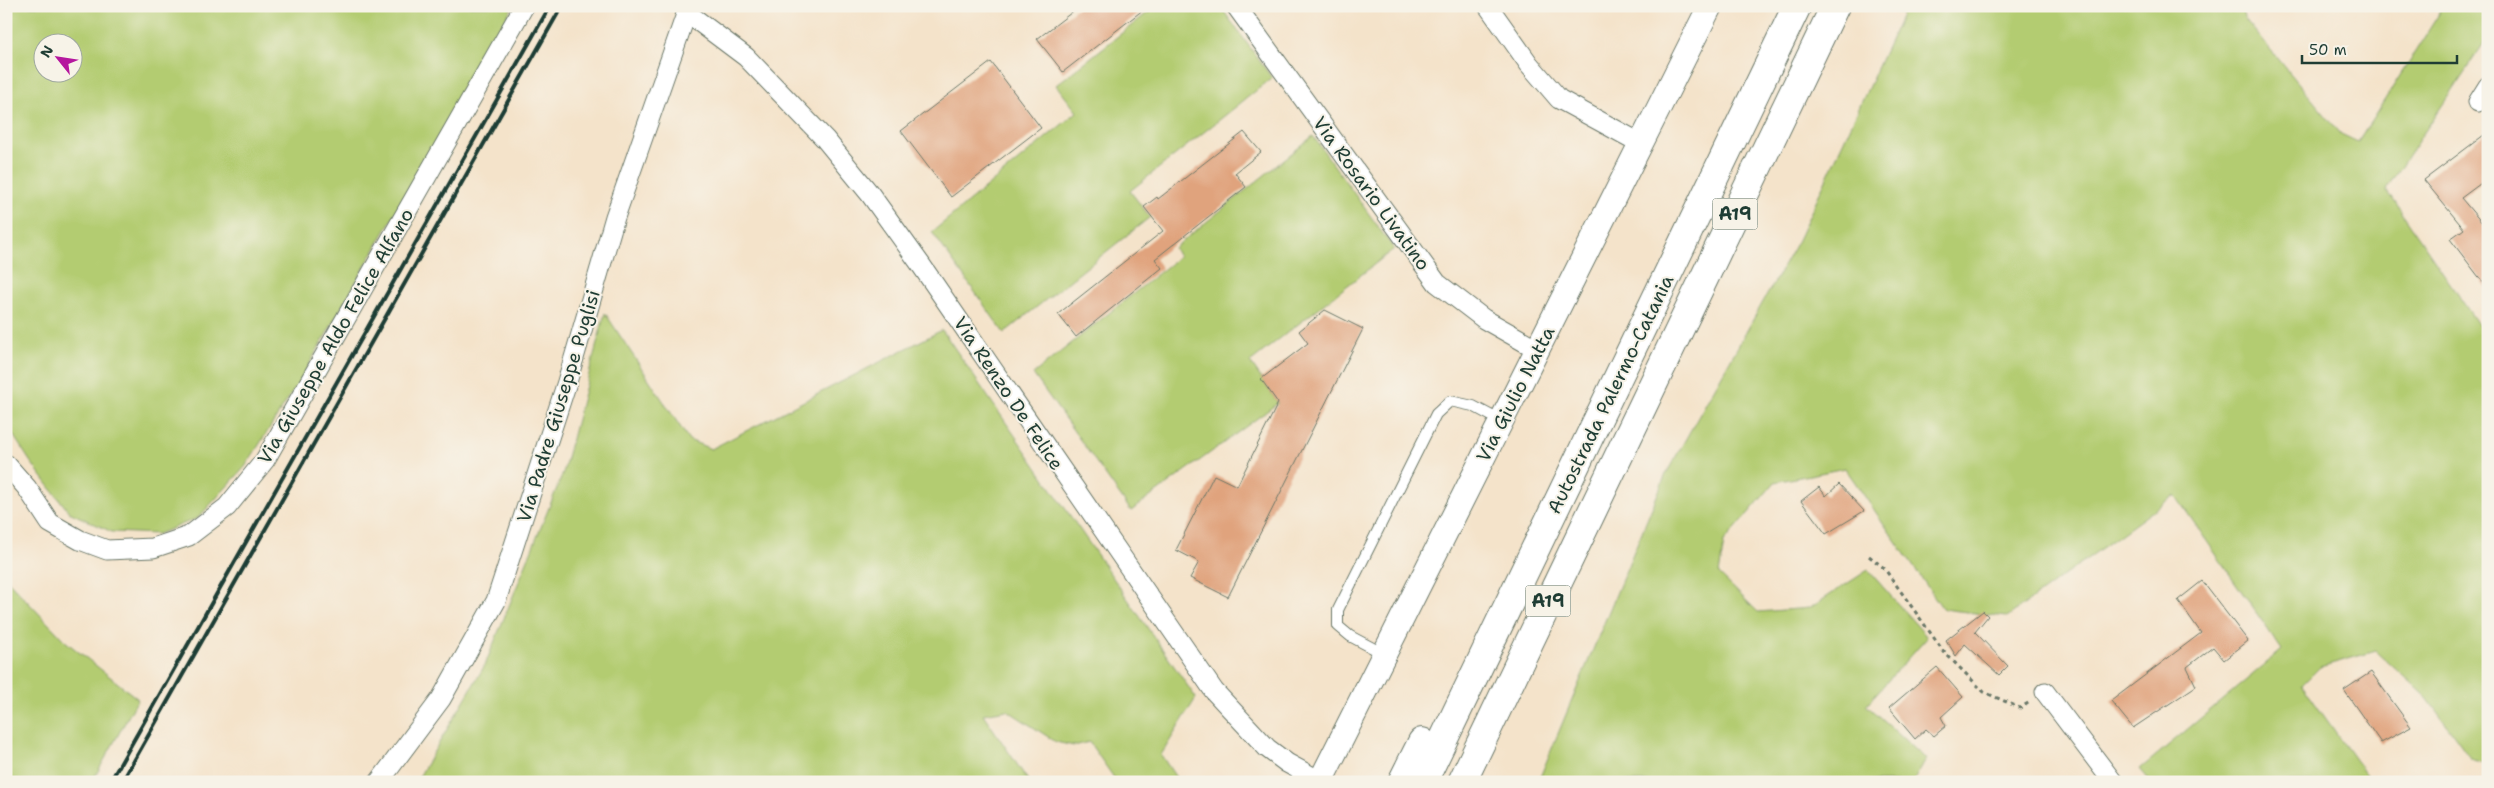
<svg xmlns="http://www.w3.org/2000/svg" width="2494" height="788" viewBox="0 0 2494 788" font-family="'Shantell Sans',sans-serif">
  <rect width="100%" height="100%" fill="#f7f3e8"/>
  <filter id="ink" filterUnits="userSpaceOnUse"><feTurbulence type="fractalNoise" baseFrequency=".02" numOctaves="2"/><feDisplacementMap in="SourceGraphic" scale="10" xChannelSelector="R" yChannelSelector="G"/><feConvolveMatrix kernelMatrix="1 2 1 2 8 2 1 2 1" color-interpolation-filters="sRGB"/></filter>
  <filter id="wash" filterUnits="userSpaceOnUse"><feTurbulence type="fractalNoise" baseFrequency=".0096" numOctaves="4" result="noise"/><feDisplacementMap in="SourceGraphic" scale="20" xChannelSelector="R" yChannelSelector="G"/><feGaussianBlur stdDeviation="1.12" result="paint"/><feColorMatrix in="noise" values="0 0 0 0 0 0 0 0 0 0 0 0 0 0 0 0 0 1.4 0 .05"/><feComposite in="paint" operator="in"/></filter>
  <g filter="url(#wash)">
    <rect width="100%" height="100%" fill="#f4e3ca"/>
    <g fill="#b3cc71" stroke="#698452" fill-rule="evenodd">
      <path d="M6,6H513L302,377L245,467L198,518L158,534L112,532L69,512L30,461L6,424ZM42,42H72V72H42Z"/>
      <path d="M1156,6H1220L1272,78L1130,191L1150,217L1004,333L932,232L1077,112L1056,85Z"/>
      <path d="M1906,6H2241L2244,18L2341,134L2358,142L2444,6H2488V37L2386,189L2488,339V764L2472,760L2427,698L2376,651L2320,667L2302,685L2371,782H2151L2140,769L2282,650L2175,495L2007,617L1943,609L1845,468L1775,482L1724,542L1719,574L1758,612L1810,608L1868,570L1927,637L1866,705L1926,759L1913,782H1538L1666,474L1798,240Z"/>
      <path d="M1313,136L1394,249L1250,362L1278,403L1131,511L1033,374L1179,257L1174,248Z"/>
      <path d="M605,313L689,440L711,449L942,330L1196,698L1161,755L1179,782H1117L1089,742L1074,746L1056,742L1007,710L983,714L1029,782H416L485,665L563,473Z"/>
      <path d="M6,579L65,641L138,699L92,782H6Z"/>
    </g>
    <g id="blocks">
      <g fill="#e0a37d">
        <path d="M1080,6H1148L1063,72L1037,39Z"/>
        <path d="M991,62L1041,128L951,197L901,131Z"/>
        <path d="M1244,132L1261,152L1235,173L1246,187L1155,259L1162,268L1076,337L1058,314L1163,231L1144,207L1157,197L1158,199Z"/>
        <path d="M2488,132V178L2461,198L2488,230V289L2450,239L2464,229L2424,180Z"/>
        <path d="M1325,310L1363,329L1228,597L1190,578L1199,562L1176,550L1214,475L1237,486L1278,403L1261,379L1308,343L1299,331Z"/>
        <path d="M1839,484L1864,511L1826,534L1801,501L1819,487L1826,496Z"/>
        <path d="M2202,581L2248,641L2224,660L2213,647L2187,667L2196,686L2133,728L2111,701L2201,633L2178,600Z"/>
        <path d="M1983,611L1988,616L1975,632L2008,666L1999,675L1965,644L1956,656L1946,640Z"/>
        <path d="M1937,667L1963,697L1941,717L1946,726L1934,736L1926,729L1915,739L1889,708Z"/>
        <path d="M2371,672L2411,727L2381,743L2344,690Z"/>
      </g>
    </g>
  </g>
  <g filter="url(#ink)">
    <use href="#blocks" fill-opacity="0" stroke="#6a7768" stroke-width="1"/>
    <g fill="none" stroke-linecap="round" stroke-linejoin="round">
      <defs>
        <path id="service" d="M1384,654L1350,636L1338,626V610L1436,414L1450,401L1473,406L1501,421"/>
        <g id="minor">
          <path d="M1236,6L1437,283L1484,319L1537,349"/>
          <path d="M1488,6L1529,64L1559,99L1640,143"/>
          <path d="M686,12L746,57L825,139L870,194L921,265L1214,691L1267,748L1287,763L1320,781"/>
          <path d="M2478,102L2488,86"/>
          <path d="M6,464L27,488L50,523L80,540L107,550L153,548L189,536L227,507L265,460L524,6"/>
          <path d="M2045,692L2113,782"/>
          <path d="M379,782L441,699L496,601L567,382L615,217L689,6"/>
        </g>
        <path id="tertiary" d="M1320,782L1710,6"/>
        <g id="motorway">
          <path d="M1402,782L1422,742"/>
          <path d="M1423,782L1797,6"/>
          <path d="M1462,782L1835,6"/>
        </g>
      </defs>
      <use href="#service" stroke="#6a7768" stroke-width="12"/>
      <use href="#minor" stroke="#6a7768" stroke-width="21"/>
      <use href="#tertiary" stroke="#6a7768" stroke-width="26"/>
      <use href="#motorway" stroke="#6a7768" stroke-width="30"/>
      <path stroke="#6a7768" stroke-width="3" stroke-dasharray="4 4" stroke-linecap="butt" d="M1869,556L1884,568L1944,652L1984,692L2020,708L2030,702"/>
      <use href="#service" stroke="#fff" stroke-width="10"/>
      <use href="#minor" stroke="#fff" stroke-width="19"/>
      <use href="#tertiary" stroke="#fff" stroke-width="24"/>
      <use href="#motorway" stroke="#fff" stroke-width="28"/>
      <g stroke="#1f3d34" stroke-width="4">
        <path d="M110,782L550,6"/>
        <path d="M122,782L562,6"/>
      </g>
    </g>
  </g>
  <g text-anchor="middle" stroke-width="4" stroke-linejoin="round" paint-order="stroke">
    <g fill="#f7f3e8" stroke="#60746a" stroke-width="1">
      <rect x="1712.5" y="198.5" width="45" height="31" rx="4"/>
      <rect x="1525.5" y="585.5" width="45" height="31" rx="4"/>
    </g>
    <g font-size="18" font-weight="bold" fill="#1f3d34">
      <text x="1735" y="220">A19</text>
      <text x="1548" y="607">A19</text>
    </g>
    <g font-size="19" fill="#1f3d34" stroke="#f7f3e8">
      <text transform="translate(1372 193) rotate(54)" y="7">Via Rosario Livatino</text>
      <text transform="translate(335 336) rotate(-60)" y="7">Via Giuseppe Aldo Felice Alfano</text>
      <text transform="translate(1009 393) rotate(56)" y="7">Via Renzo De Felice</text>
      <text transform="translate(1515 394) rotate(-63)" y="7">Via Giulio Natta</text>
      <text transform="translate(1610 394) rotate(-64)" y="7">Autostrada Palermo-Catania</text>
      <text transform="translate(558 406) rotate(-73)" y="7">Via Padre Giuseppe Puglisi</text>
    </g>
  </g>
  <rect width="2494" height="788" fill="none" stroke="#f7f3e8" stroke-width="25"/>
  <g transform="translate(58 58) rotate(300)"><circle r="24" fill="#f7f3e8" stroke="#a1aaa0"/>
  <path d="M0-4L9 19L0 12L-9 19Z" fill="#b5179e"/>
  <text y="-8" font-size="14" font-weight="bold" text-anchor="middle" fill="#1f3d34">N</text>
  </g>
  <path d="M2302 55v8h155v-8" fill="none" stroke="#1f3d34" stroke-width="2.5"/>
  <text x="2309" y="55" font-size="15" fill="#1f3d34" stroke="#f7f3e8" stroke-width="4" paint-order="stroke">50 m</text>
</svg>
